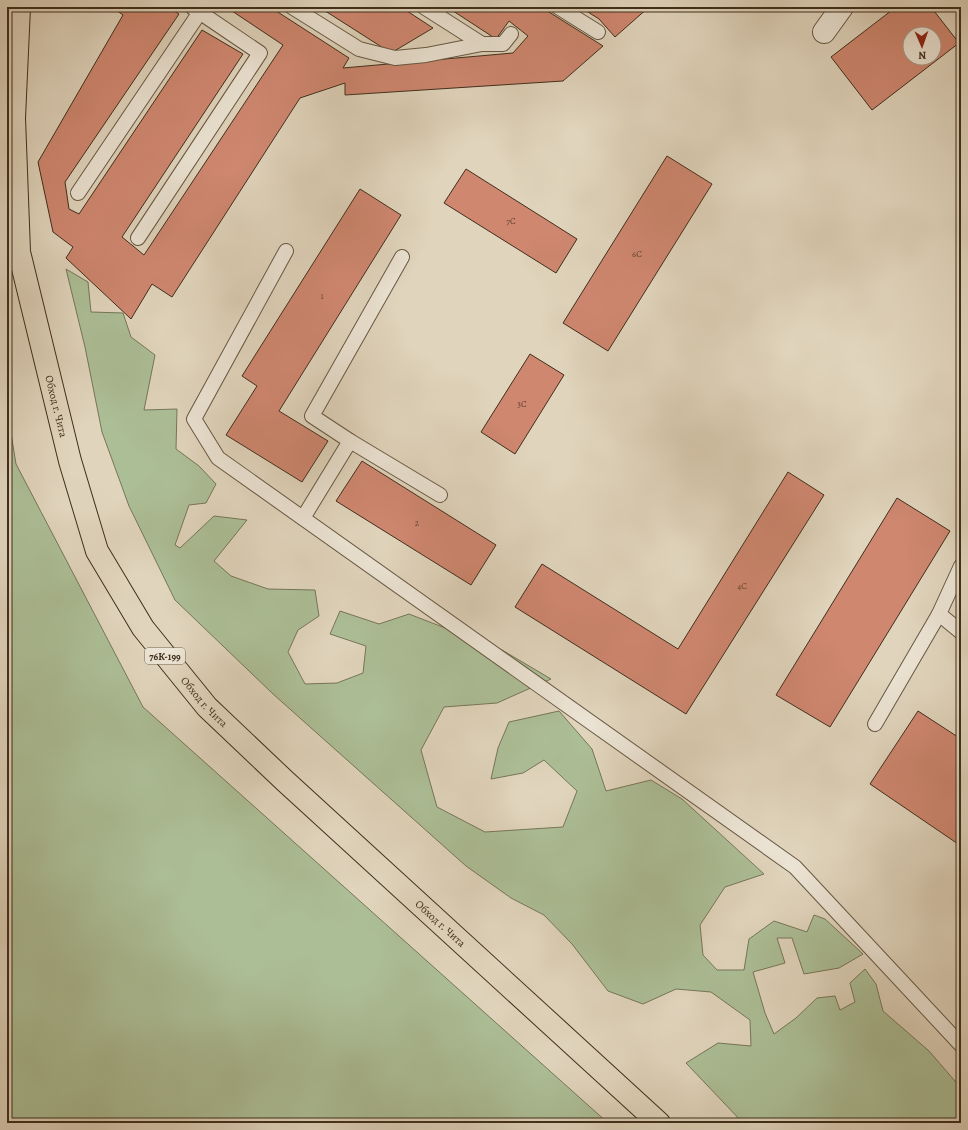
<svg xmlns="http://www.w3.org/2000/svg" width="968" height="1130" viewBox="0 0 968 1130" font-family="Alegreya,serif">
  <rect width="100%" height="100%" fill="#e0d4bc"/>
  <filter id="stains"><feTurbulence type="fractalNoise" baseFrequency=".005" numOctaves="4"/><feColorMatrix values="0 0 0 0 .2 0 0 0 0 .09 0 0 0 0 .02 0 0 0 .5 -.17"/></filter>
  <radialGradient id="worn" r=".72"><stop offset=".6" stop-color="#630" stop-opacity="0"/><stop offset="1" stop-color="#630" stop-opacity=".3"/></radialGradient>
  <g fill="#acbe96" stroke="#767658">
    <path d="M66,269L88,282L91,312L123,313L131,337L155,355L144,410L177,409L176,449L199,466L216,484L206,503L189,505L175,545L180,548L214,516L247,520L214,561L231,576L268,589L315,590L319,616L298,630L288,652L305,684L337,683L363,673L366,646L330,634L340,611L379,624L409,614L502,650L551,679L497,703L444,707L421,750L437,807L485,832L563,827L577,791L544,760L523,773L491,779L498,748L509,722L559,711L592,749L606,791L651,780L682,799L764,874L725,887L700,925L703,955L717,970H744L749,939L774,921L807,932L814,915L825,919L863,954L839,968L804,974L792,938H777L785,963L753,972L765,1013L774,1034L796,1018L817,998L835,996L840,1010L855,1002L850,983L865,969L876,984L883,1011L929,1051L961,1088V1123H743L686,1063L718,1043L751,1046L750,1020L711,992L676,989L643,1004L608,991L572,944L544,915L511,898L466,866L273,694L175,600L129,506L102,432L85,347Z"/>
    <path d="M7,409L16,464L143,707L608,1123H7Z"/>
  </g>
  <g fill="#cf8770" stroke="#3f2e1b" fill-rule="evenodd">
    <path d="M112,7H168L179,14L65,182L69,209L79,214L202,30L243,54L122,237L144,255L283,45L226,7H270L349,58L343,68L513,53L528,36L509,21L496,39L447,7H541L603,46L563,81L345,95V83L300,98L172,297L152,284L131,319L66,258L73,247L53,232L38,162L123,15Z"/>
    <path d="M319,7H401L433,28L391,53Z"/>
    <path d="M580,7H649L615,37L599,19Z"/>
    <path d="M896,7H931L959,43L872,110L831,57ZM910,34H934V58H910Z"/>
    <path d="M667,156L712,184L608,351L563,323Z"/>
    <path d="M466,169L577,239L556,273L444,203Z"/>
    <path d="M360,189L401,215L279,411L328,441L302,482L226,435L257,386L242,376Z"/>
    <path d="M530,354L564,375L515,454L481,432Z"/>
    <path d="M362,461L496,545L471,585L336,501Z"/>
    <path d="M788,472L824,495L686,714L515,607L542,564L678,649Z"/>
    <path d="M897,498L950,531L830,727L776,695Z"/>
    <path d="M918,711L961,739V846L870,784Z"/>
  </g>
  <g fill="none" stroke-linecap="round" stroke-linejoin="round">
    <defs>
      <g id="service">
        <path d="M292,7L359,49L395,58L426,55L482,44"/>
        <path d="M424,7L482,44H503L511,34"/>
        <path d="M558,7L598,32"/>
        <path d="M78,193L200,12"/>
        <path d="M138,238L260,53L192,7"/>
        <path d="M286,251L194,419L218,458L795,867L961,1045"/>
        <path d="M350,441L312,416L402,257"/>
        <path d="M303,518L350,441L440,495"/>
        <path d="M961,566L939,614L961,632"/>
        <path d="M875,724L939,614"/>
      </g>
      <path id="minor" d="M824,32L842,7"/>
      <g id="trunk">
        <path id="s1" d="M19,7L14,118L19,252L70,461L97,551L143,628L207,707L285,781L659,1123"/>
      </g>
    </defs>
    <use href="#service" stroke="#675843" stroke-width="16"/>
    <use href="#minor" stroke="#675843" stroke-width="24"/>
    <use href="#trunk" stroke="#3f2e1b" stroke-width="24"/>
    <use href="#service" stroke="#ebe3d3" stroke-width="14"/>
    <use href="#minor" stroke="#ebe3d3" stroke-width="22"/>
    <use href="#trunk" stroke="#e0d4bc" stroke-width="22"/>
  </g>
  <g text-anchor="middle" stroke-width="3" stroke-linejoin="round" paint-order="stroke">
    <g font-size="9" fill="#634430">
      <text x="511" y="224">7С</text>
      <text x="637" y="257">6С</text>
      <text x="322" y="299">1</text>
      <text x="522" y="407">3С</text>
      <text x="417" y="526">2</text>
      <text x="742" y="589">4С</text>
    </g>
    <rect fill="#ebe3d3" stroke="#736452" stroke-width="1" x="145" y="648" width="40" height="16" rx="3"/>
    <g font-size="10" font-weight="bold" fill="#3f2e1b">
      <text x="165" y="660">76К-199</text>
    </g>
    <g font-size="11" fill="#3f2e1b" stroke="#ebe3d3">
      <text dy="4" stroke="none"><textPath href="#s1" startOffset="404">Обход г. Чита</textPath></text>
      <text dy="4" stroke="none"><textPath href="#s1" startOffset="740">Обход г. Чита</textPath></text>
      <text dy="4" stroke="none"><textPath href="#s1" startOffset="1064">Обход г. Чита</textPath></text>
    </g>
  </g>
  <rect width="968" height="1130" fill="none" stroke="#e0d4bc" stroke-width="24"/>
  <rect x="8" y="8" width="952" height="1114" fill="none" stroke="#3f2e1b" stroke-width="2"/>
  <rect x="12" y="12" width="944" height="1106" fill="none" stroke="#3f2e1b"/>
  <g transform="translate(922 46) rotate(178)"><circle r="19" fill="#ebe3d3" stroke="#a69b89"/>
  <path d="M0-3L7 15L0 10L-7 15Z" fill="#8f2418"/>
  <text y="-6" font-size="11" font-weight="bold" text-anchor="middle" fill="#3f2e1b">N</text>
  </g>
  <rect width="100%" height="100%" filter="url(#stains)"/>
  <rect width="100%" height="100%" fill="url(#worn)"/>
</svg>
